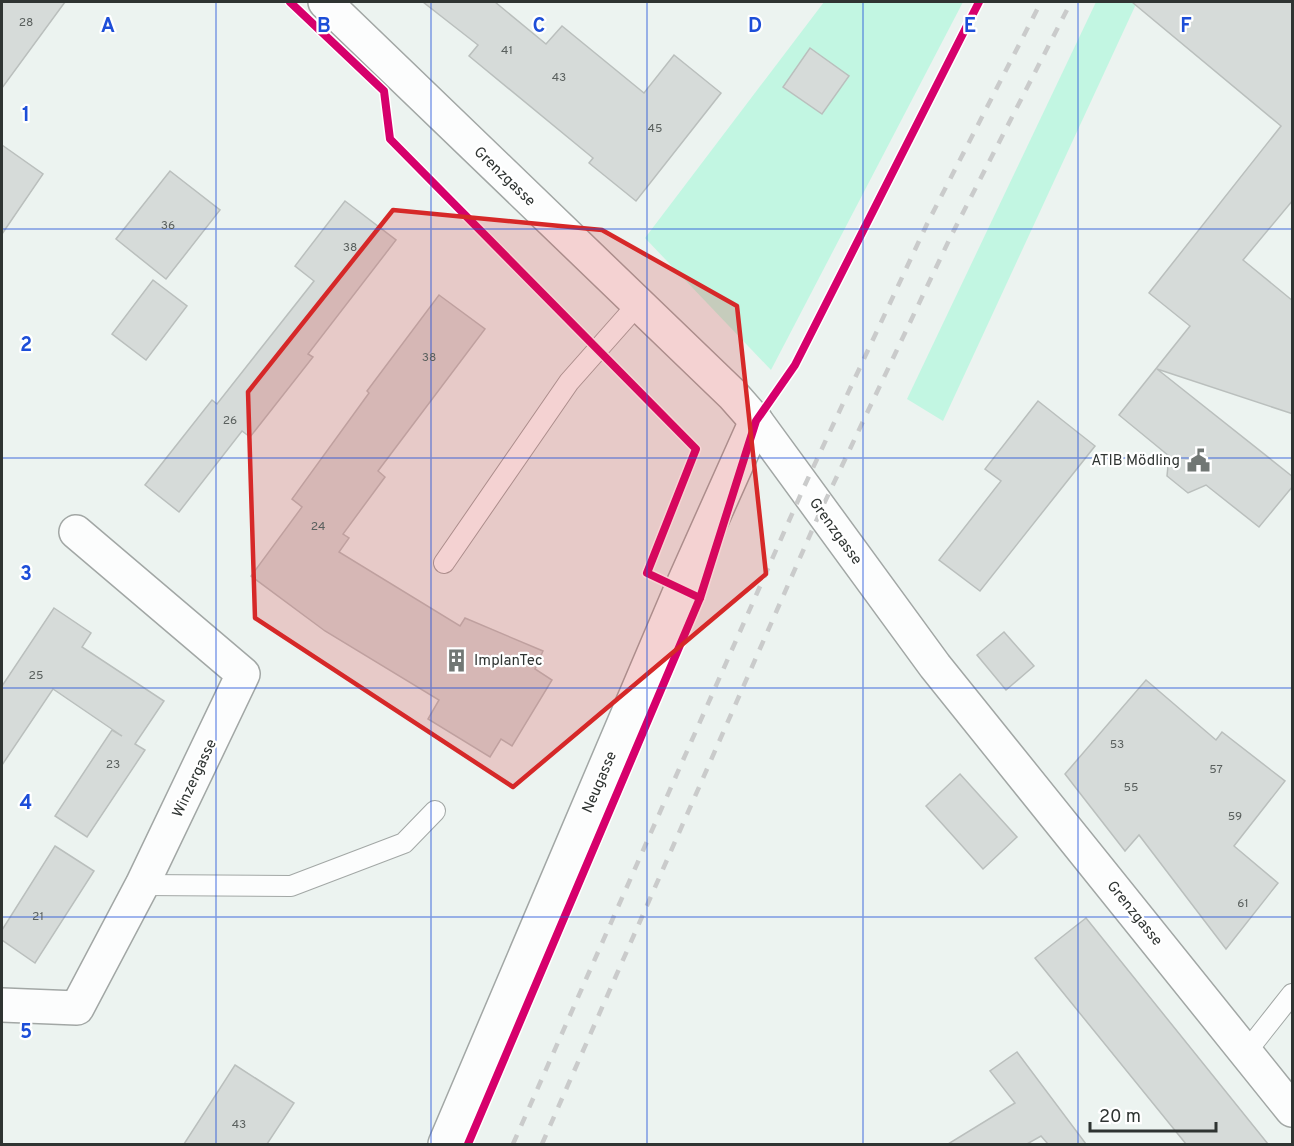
<svg xmlns="http://www.w3.org/2000/svg" width="1294" height="1146" viewBox="0 0 1294 1146" font-family="Overpass,sans-serif">
  <rect width="100%" height="100%" fill="#ecf3f0"/>
  <g fill="#c2f6e2">
    <path d="M824,2H963L771,370L645,238Z"/>
    <path d="M1096,2H1137L943,421L907,399Z"/>
  </g>
  <g fill="#d6dbd9" stroke="#babfbd" stroke-width="1.5">
    <path d="M2,2H65L2,88Z"/>
    <path d="M423,2H495L546,44L562,26L644,93L674,55L721,93L636,201L589,163L593,158L469,56L478,45Z"/>
    <path d="M1132,2H1293V200L1243,260L1293,301V414L1157,369L1293,477V486L1259,527L1206,485L1188,493L1167,476L1169,456L1119,415L1190,326L1149,293L1281,126Z"/>
    <path d="M810,48L849,76L822,114L783,87Z"/>
    <path d="M2,145L43,174L2,234Z"/>
    <path d="M170,171L220,210L166,279L116,239Z"/>
    <path d="M345,201L396,240L308,354L313,357L250,437L242,431L179,512L145,485L212,400L217,404L314,281L295,266Z"/>
    <path d="M153,280L187,306L146,360L112,334Z"/>
    <path d="M439,295L485,329L378,471L385,477L343,534L349,538L339,552L460,626L465,618L543,651L535,669L552,680L512,746L501,739L490,757L428,719L439,700L325,631L251,576L302,507L292,499L369,393L367,391Z"/>
    <path d="M1038,401L1095,446L980,591L939,560L1001,481L985,469Z"/>
    <path d="M54,608L91,633L82,647L164,701L135,744L145,750L87,837L55,816L112,730L122,736L53,689L2,765V686Z"/>
    <path d="M1004,632L1034,666L1006,690L977,655Z"/>
    <path d="M1146,680L1216,740L1222,732L1285,781L1234,846L1278,883L1226,949L1139,835L1125,851L1065,774Z"/>
    <path d="M960,774L1017,837L983,869L926,806Z"/>
    <path d="M55,846L94,871L35,963L2,940V930Z"/>
    <path d="M1086,918L1268,1144H1186L1035,958Z"/>
    <path d="M1017,1052L1086,1144H1048L1041,1136L1027,1144H948L1015,1103L990,1071Z"/>
    <path d="M235,1065L294,1103L267,1144H184Z"/>
  </g>
  <g fill="none" stroke-linecap="round" stroke-linejoin="round">
    <defs>
      <g id="service">
        <path d="M444,563L569,382L638,304"/>
        <path d="M142,885L291,886L404,843L435,811"/>
        <path d="M1247,1051L1292,994"/>
      </g>
      <g id="minor">
        <path d="M2,1005L77,1008L142,885L243,674L76,532"/>
        <path d="M445,1144L681,589L756,421"/>
      </g>
      <path id="tertiary" d="M325,2L733,395L756,421L935,666L1292,1110"/>
    </defs>
    <use href="#service" stroke="#a2a7a5" stroke-width="22"/>
    <use href="#minor" stroke="#a2a7a5" stroke-width="36"/>
    <use href="#tertiary" stroke="#a2a7a5" stroke-width="36"/>
    <use href="#service" stroke="#fcfdfd" stroke-width="20"/>
    <use href="#minor" stroke="#fcfdfd" stroke-width="33"/>
    <use href="#tertiary" stroke="#fcfdfd" stroke-width="33"/>
    <g stroke="#cacbcb" stroke-width="4.5" stroke-dasharray="10 10" stroke-linecap="butt">
      <path d="M513,1144L804,487L927,224L1041,2"/>
      <path d="M542,1144L821,510L951,236L1071,2"/>
    </g>
    <defs>
      <g id="cycleway">
        <path d="M290,2L384,91L390,139L696,449L647,573L700,598L468,1144"/>
        <path d="M700,598L756,421L795,365L979,2"/>
      </g>
    </defs>
    <use href="#cycleway" stroke="#fff" stroke-width="11"/>
    <use href="#cycleway" stroke="#d6006c" stroke-width="8"/>
  </g>
  <path fill="#d62828" fill-opacity="0.2" stroke="#d62828" stroke-width="4.5" stroke-linejoin="round" d="M393,210L602,230L737,306L766,574L513,787L255,618L248,392Z"/>
  <path fill="none" stroke="#1d4ed8" stroke-width="1.5" stroke-opacity="0.55" d="M216,2V1144M431,2V1144M647,2V1144M863,2V1144M1078,2V1144M2,229H1292M2,458H1292M2,688H1292M2,917H1292"/>
  <defs>
    <symbol id="civic-bare" viewBox="-9 -9 18 18"><path d="M-.6-6.5H3V-4.5H.6V-3L4-1V1h2V6H-6V1h2V-1L-.6-3ZM-1.2 2.5V6h2.4V2.5Z" fill="#717774" stroke="#fff" stroke-width="2.5" paint-order="stroke"/></symbol>
    <symbol id="building-bare" viewBox="-9 -9 18 18"><path d="M-4-6H4V6H1V3H-1V6H-4ZM-2.5-4.3h1.7v1.8h-1.7ZM.8-4.3h1.7v1.8H.8ZM-2.5-1h1.7V.8h-1.7ZM.8-1h1.7V.8H.8Z" fill="#717774" stroke="#fff" stroke-width="2.5" paint-order="stroke"/></symbol>
  </defs>
  <g fill-rule="evenodd">
    <use href="#civic-bare" x="1182" y="444" width="33" height="33"/>
    <use href="#building-bare" x="440" y="644" width="33" height="33"/>
  </g>
  <g text-anchor="middle" stroke-width="4.5" stroke-linejoin="round" paint-order="stroke">
    <g font-size="12" fill="#5a605e">
      <text x="26" y="26">28</text>
      <text x="507" y="54">41</text>
      <text x="559" y="81">43</text>
      <text x="655" y="132">45</text>
      <text x="168" y="229">36</text>
      <text x="350" y="251">38</text>
      <text x="429" y="361">38</text>
      <text x="230" y="424">26</text>
      <text x="318" y="530">24</text>
      <text x="36" y="679">25</text>
      <text x="1117" y="748">53</text>
      <text x="113" y="768">23</text>
      <text x="1216" y="773">57</text>
      <text x="1131" y="791">55</text>
      <text x="1235" y="820">59</text>
      <text x="1243" y="907">61</text>
      <text x="38" y="920">21</text>
      <text x="239" y="1128">43</text>
    </g>
    <g font-size="15" fill="#2f3432" stroke="#fff">
      <text transform="translate(505 176) rotate(44)" y="5">Grenzgasse</text>
      <text transform="translate(836 531) rotate(54)" y="5">Grenzgasse</text>
      <text transform="translate(194 778) rotate(-65)" y="5">Winzergasse</text>
      <text transform="translate(599 782) rotate(-67)" y="5">Neugasse</text>
      <text transform="translate(1135 913) rotate(51)" y="5">Grenzgasse</text>
    </g>
    <g font-size="15" fill="#2f3432" stroke="#fff" text-anchor="end">
      <text x="1180" y="465">ATIB Mödling</text>
      <text x="474" y="665" text-anchor="start">ImplanTec</text>
    </g>
  </g>
  <g font-size="20" text-anchor="middle" font-weight="bold" fill="#1d4ed8" stroke="#fff" stroke-width="4.5" stroke-linejoin="round" paint-order="stroke">
    <text x="108" y="32">A</text>
    <text x="324" y="32">B</text>
    <text x="539" y="32">C</text>
    <text x="755" y="32">D</text>
    <text x="970" y="32">E</text>
    <text x="1186" y="32">F</text>
    <text x="26" y="121">1</text>
    <text x="26" y="351">2</text>
    <text x="26" y="580">3</text>
    <text x="26" y="809">4</text>
    <text x="26" y="1038">5</text>
  </g>
  <rect width="1294" height="1146" fill="none" stroke="#2f3432" stroke-width="6"/>
  <path d="M1090 1122v9h126v-9" fill="none" stroke="#2f3432" stroke-width="3"/>
  <text x="1099" y="1122" font-size="18" fill="#2f3432" stroke="#ffffff" stroke-width="4.5" paint-order="stroke">20 m</text>
</svg>
